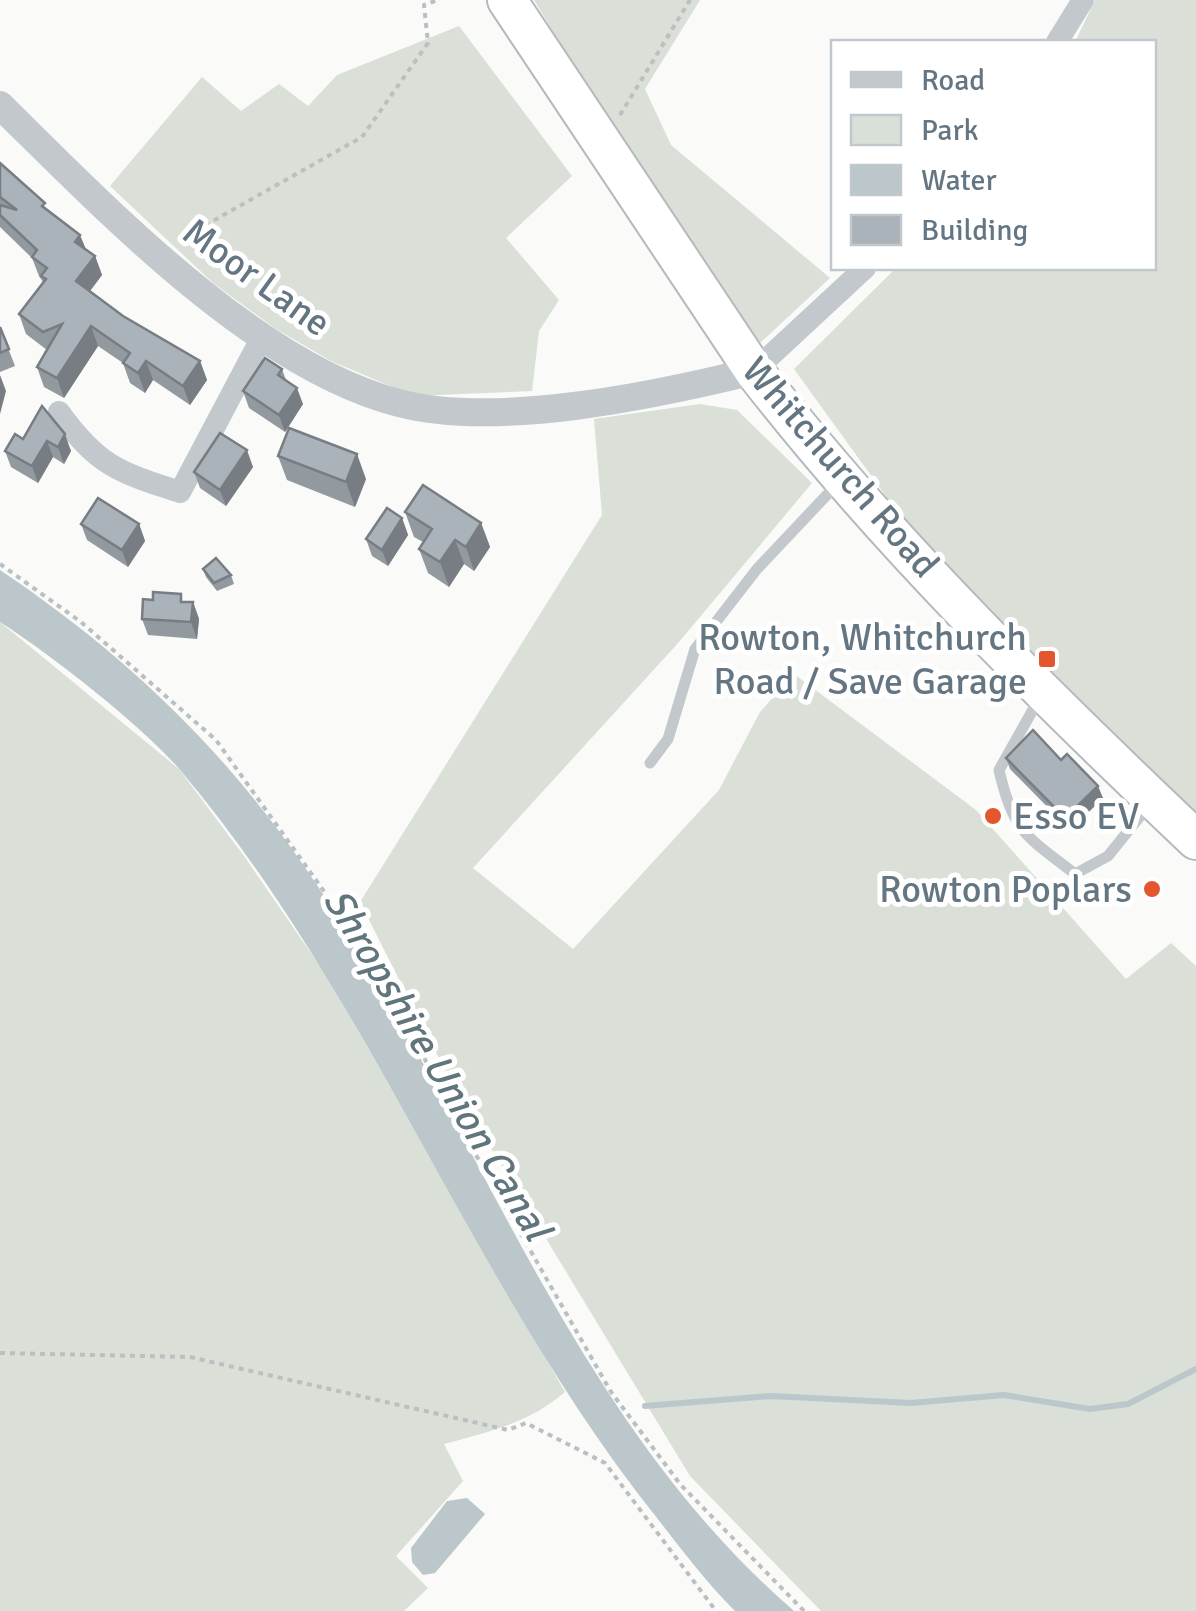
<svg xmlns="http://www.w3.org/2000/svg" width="1196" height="1611" viewBox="0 0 1196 1611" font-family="Signika,sans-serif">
  <rect width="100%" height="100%" fill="#fafaf8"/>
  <g fill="#dadfd7">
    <path d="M534,0H700L645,89L671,145L830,278L760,343L616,136Z"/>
    <path d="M1095,0H1196V817L909,528L794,369L896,268H1154V42H1075Z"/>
    <path d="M459,26L572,176L506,238L559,300L539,331L532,391L414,396L331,361L276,329L213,283L110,186L202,77L241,111L279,84L308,106L337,75Z"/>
    <path d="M700,404L737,410L812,483L679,642L473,868L573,949L719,790L760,712L794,674L976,810L1126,979L1171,943L1196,966V1611H821L690,1476L451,1082L360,902L602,515L594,419Z"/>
    <path d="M0,622L179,769L244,856L326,975L565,1392C529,1423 489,1432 444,1444L463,1481L396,1556L428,1588L404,1611H0Z"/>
  </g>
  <g fill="#bbc7cb">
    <path d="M0,570C122,652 223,747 306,869C475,1113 565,1413 794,1611H735C706,1582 682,1550 657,1518C472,1286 373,999 181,771C144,727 50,654 0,622Z"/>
    <path d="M467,1498L485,1514L435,1573L423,1575L412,1562L411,1548L447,1501Z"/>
  </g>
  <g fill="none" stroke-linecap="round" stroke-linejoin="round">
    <path stroke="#bbc7cb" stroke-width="6" d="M645,1406L771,1396L911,1403L1004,1395L1090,1409L1128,1404L1196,1369"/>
    <defs>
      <path id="trunk" d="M507,0L754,371C885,540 1041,693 1196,840"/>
    </defs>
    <use href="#trunk" stroke="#b4b9bd" stroke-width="42"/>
    <g stroke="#bbbfc2" stroke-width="4" stroke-dasharray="5 5" stroke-linecap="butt">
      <path d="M620,115L690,0"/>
      <path d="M179,240L362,137L428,43L424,5L438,0"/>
      <path d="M0,564L81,622L216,740L373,960L464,1134L611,1392L680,1484L804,1611"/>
      <path d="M0,1353L190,1357L508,1430L526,1423L605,1463L716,1611"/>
    </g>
    <g stroke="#c3c8cc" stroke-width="11">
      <path d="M1039,699L999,770C1013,832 1026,836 1075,874L1108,856L1150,804"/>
      <path d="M650,763L668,739L695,649L757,569L840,481"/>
    </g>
    <g stroke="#c3c8cc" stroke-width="22">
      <path d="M1057,42L1083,0"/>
      <path d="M754,371L865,268"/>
      <path d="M59,412C98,466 118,472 180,492L262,337"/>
    </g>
    <path stroke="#c3c8cc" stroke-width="28" d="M0,105C105,208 255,366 399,403C497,429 656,395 754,371"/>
    <use href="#trunk" stroke="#fff" stroke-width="38"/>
  </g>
  <g fill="#929a9f">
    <path d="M0,163L86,249L95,256L102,275L90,291L123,316L200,361L207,380L190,405L153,380L145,393L130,383L123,363L98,346L64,398L44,387L37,367L47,350L26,334L19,314L43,282L39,276L32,258L0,227Z"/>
    <path d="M0,327L15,366L0,372Z"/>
    <path d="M282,369L286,380L303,404L285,432L249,408L243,391Z"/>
    <path d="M42,406L71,451L64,464L53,457L38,483L11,467L5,451L23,439Z"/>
    <path d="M278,456L366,479L355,507L287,480Z"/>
    <path d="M253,467L226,506L200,488L194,472Z"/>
    <path d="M405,512L481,523L490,547L474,571L464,564L449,587L428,573L419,549L423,542L414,537Z"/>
    <path d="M402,518L408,535L388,566L372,556L366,539Z"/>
    <path d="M81,524H139L145,541L128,567L87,540Z"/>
    <path d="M203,569L231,575L234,584L217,591L206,577Z"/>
    <path d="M184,602H193L199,619L197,639L148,635L142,619Z"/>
    <path d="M1006,758L1061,760L1103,798L1070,830L1010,769Z"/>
  </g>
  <g fill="#777d82">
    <path d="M80,235L88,254L75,242Z"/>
    <path d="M95,256L102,275L83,300L76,281Z"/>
    <path d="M91,326L98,346L64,398L57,378Z"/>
    <path d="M146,361L153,380L145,393L138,373Z"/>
    <path d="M200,361L207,380L190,405L183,386Z"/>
    <path d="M0,375L6,391L0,414Z"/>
    <path d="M297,388L303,404L285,432L279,415Z"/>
    <path d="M65,434L71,451L64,464L58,447Z"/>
    <path d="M47,441L53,457L38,483L32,466Z"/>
    <path d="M247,450L253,467L226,506L220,490Z"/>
    <path d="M357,454L366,479L355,507L346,482Z"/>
    <path d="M402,518L408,535L388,566L382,550Z"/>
    <path d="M481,523L490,547L474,571L466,547Z"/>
    <path d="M139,524L145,541L128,567L122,550Z"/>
    <path d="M455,540L464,564L449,587L440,562Z"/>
    <path d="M193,602L199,619L197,639L191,622Z"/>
    <path d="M1098,786L1103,798L1070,830L1065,818Z"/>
  </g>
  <g fill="#aab3b9" stroke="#777d82" stroke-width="2.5">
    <path d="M0,163L45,203L42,206L80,235L75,242L95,256L76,281L123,316L200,361L183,386L146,361L138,373L123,363L130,353L91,326L57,378L37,367L62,324L43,332L19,314L46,279L41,276L47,268L32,257L37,250L0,215V205L17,210L0,197Z"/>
    <path d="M0,327L9,349L0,353Z"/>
    <path d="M265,358L282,369L278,375L297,388L279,415L243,391Z"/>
    <path d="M42,406L65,434L58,447L47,441L32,466L5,451L15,434L23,439Z"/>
    <path d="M289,428L357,454L346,482L278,456Z"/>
    <path d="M220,433L247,450L220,490L194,472Z"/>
    <path d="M423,485L481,523L466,547L455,540L440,562L419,549L432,529L405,512Z"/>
    <path d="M98,498L139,524L122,550L81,524Z"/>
    <path d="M387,508L402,518L382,550L366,539Z"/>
    <path d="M216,558L231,575L214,583L203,569Z"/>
    <path d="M153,592L181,594V602H193L191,622L142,619L143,599L153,600Z"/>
    <path d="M1033,730L1061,760L1067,754L1098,786L1065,818L1006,758Z"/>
  </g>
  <g fill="#e4572e" stroke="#fff" stroke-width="4">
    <rect x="1037" y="649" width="20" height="20" rx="5"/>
    <circle cx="993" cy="816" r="10"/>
    <circle cx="1152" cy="889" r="10"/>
  </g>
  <g text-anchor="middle" stroke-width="10" stroke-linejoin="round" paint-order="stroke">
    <g font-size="38" fill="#657683" stroke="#fff">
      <text transform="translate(257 277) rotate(36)" y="13">Moor Lane</text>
      <text transform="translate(841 467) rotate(49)" y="13">Whitchurch Road</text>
    </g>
    <g font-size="38" fill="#657683" stroke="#fff" text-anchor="end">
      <text x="1027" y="650">Rowton, Whitchurch<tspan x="1027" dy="44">Road / Save Garage</tspan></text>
      <text x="1013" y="829" text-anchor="start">Esso EV</text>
      <text x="1132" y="902">Rowton Poplars</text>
    </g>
    <g font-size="40" font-style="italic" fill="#60757c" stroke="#fff">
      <text transform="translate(438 1064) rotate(59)" y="14">Shropshire Union Canal</text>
    </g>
  </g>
  <rect x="831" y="40" width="325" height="230" fill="#ffffff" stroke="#c1c8cd" stroke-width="2.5"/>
  <rect x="851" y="72" width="50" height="15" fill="#c3c8cc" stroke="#c1c8cd" stroke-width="2.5"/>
  <text x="921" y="90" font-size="30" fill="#657683">Road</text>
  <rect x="851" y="115" width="50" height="30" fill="#dadfd7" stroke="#c1c8cd" stroke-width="2.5"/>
  <text x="921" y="140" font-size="30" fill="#657683">Park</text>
  <rect x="851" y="165" width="50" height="30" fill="#bbc7cb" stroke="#c1c8cd" stroke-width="2.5"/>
  <text x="921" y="190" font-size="30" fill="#657683">Water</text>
  <rect x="851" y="215" width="50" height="30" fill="#aab3b9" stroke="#c1c8cd" stroke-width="2.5"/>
  <text x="921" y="240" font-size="30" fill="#657683">Building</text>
</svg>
